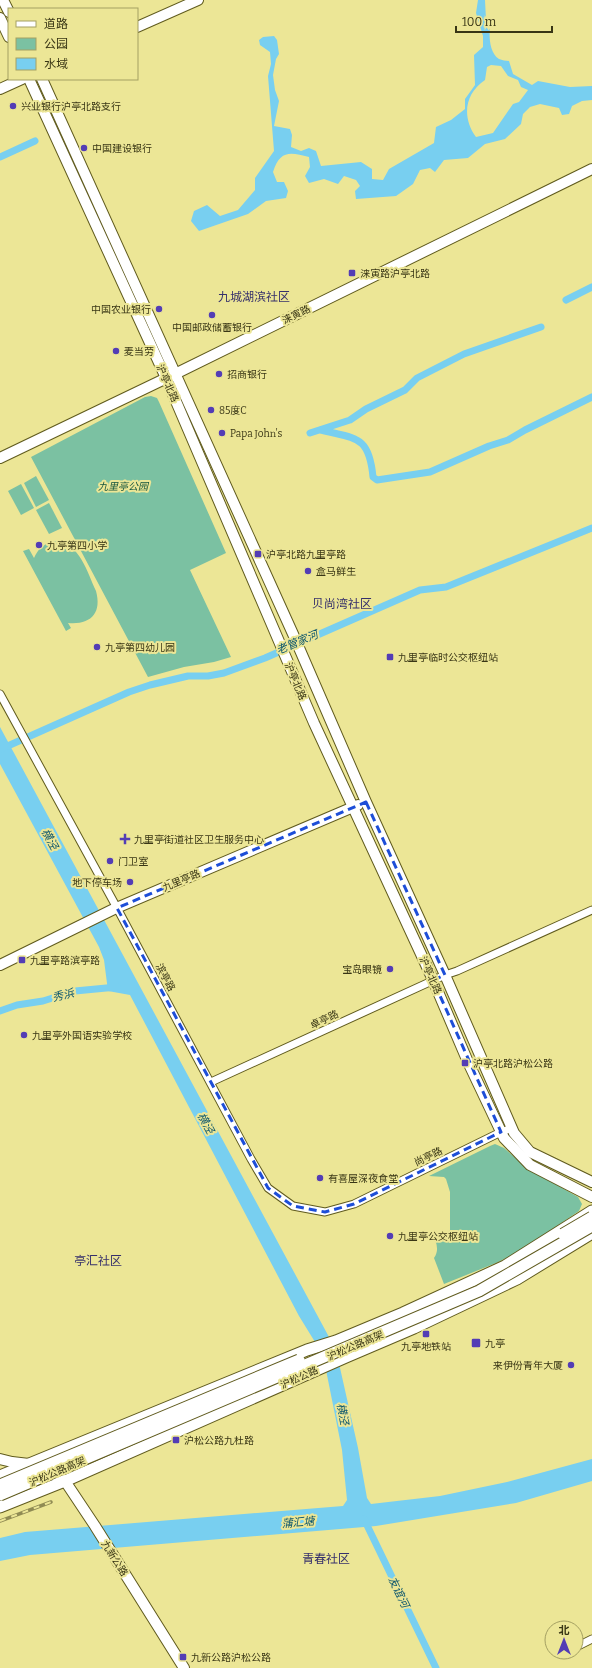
<svg xmlns="http://www.w3.org/2000/svg" width="592" height="1668" viewBox="0 0 592 1668" font-family="Bitter,'Noto Sans SC',serif">
  <rect width="100%" height="100%" fill="#ece696"/>
  <g fill="#7bc1a2">
    <path d="M151,396L157,398L159,402L226,553L190,570L231,657L214,662L184,667L148,677L31,457L145,397Z"/>
    <path d="M36,476L49,500L36,507L24,483Z"/>
    <path d="M21,484L34,508L21,515L8,491Z"/>
    <path d="M49,503L62,528L49,534L36,510Z"/>
    <path d="M57,541C80,544 87,572 96,591C102,613 91,625 68,623L71,628L66,631L23,551L29,549L34,558C39,547 45,543 57,541Z"/>
    <path d="M495,1144L504,1148L527,1168L578,1197L582,1204L579,1211L519,1252L496,1263L444,1284L434,1258C440,1249 436,1242 432,1232L441,1236L445,1235L450,1230V1192L446,1179L444,1177L429,1176L490,1146Z"/>
  </g>
  <g fill="#78cff0" fill-rule="evenodd">
    <path d="M478,0H485L486,20L490,25C489,35 489,53 499,59C502,60 506,61 509,61L513,74L532,85L538,81L570,87L592,86V100L582,101L572,106L569,114L562,115L559,108L540,104L530,107L523,114L521,124L505,139L485,144L468,158L444,160L435,172L430,168L420,170L413,184L396,196L356,199L355,191L360,186L356,180L344,176L338,184L324,179L309,183L305,176L310,167L309,157C290,152 280,150 273,172L277,182H284L288,191L286,198L266,201L248,214L199,231L191,221L194,211L207,205L220,216L238,210L255,190V178L274,151L268,76L271,64L270,52L260,45L259,40L263,37L274,36L277,40L279,54L276,59L273,75L275,90L279,101L274,126L290,129L292,135L291,147L301,151L309,148L316,151L321,166L361,162L372,169V179L383,180L389,169L434,143L436,127L451,120L465,109V99L475,85L474,55L483,47V36L476,13ZM491,65L501,66L508,76L518,80L521,87L528,90L519,102L513,104L493,133L476,137C462,118 464,94 485,80L487,67Z"/>
    <path d="M0,727L336,1350L358,1448L367,1498L371,1504L440,1496L507,1482L592,1459V1481L516,1503L376,1526L30,1555L0,1561V1538L25,1532L343,1506L347,1500L342,1450L323,1355L299,1316L130,995L108,991L104,960L99,947L0,764Z"/>
  </g>
  <g fill="none" stroke-linecap="round" stroke-linejoin="round">
    <g stroke="#78cff0" stroke-width="7">
      <path d="M0,157L35,141"/>
      <path d="M566,300L592,287"/>
      <path d="M321,430C356,439 369,435 373,477L377,480L430,472L489,446L508,440L525,430L592,397"/>
      <path d="M310,433L350,420L366,409L405,390L417,378L464,354L541,327"/>
      <path d="M1,749L129,692L150,685L188,676H208L224,673L265,658L420,590L446,587L592,528"/>
      <path d="M0,1011L17,1005L43,1001L75,991L117,987"/>
      <path d="M364,1519L436,1668"/>
    </g>
    <defs>
      <g id="street">
        <path d="M0,694L117,908L251,1159L268,1188L293,1206L325,1212L354,1204L501,1132L512,1128"/>
        <path d="M211,1082L445,975L457,971L592,910"/>
        <path d="M578,1646L592,1639"/>
      </g>
      <g id="secondary">
        <path d="M3,0L9,12"/>
        <path d="M0,18L9,37"/>
        <path d="M137,27L198,0"/>
        <path d="M29,79L166,378L314,723L433,980L468,1062L504,1138L530,1165L592,1197"/>
        <path d="M42,79L293,634L366,802L445,975L514,1133L530,1152L592,1182"/>
        <path d="M0,89L22,79"/>
        <path d="M0,458L175,374L592,169"/>
        <path d="M0,965L114,909L358,805"/>
        <path d="M0,1459L12,1462L29,1464"/>
        <path d="M46,1470L65,1481L95,1526L184,1668"/>
      </g>
      <g id="primary">
        <path d="M0,1476L307,1350L336,1341L403,1313L505,1266L592,1211"/>
        <path d="M0,1507L65,1481L346,1357L414,1328L517,1279L592,1233"/>
      </g>
    </defs>
    <use href="#street" stroke="#605b1e" stroke-width="9"/>
    <use href="#secondary" stroke="#605b1e" stroke-width="12"/>
    <use href="#primary" stroke="#605b1e" stroke-width="13"/>
    <use href="#street" stroke="#fff" stroke-width="7"/>
    <use href="#secondary" stroke="#fff" stroke-width="10"/>
    <use href="#primary" stroke="#fff" stroke-width="11"/>
    <defs>
      <path id="rail" d="M0,1521L51,1502"/>
    </defs>
    <use href="#rail" stroke="#908b54" stroke-width="3.5"/>
    <use href="#rail" stroke="#ece696" stroke-width="2" stroke-dasharray="6" stroke-linecap="butt"/>
    <defs>
      <g id="primary-bridge">
        <path d="M563,1234L592,1217"/>
        <path d="M0,1485L299,1360"/>
        <path d="M0,1495L479,1291L592,1226"/>
      </g>
    </defs>
    <use href="#primary-bridge" stroke="#605b1e" stroke-width="13" stroke-linecap="butt"/>
    <use href="#primary-bridge" stroke="#fff" stroke-width="11"/>
  </g>
  <path fill="none" stroke="#1d4ed8" stroke-width="3" stroke-dasharray="8 5" stroke-linejoin="round" d="M366,802L445,975L433,980L501,1132L354,1204L325,1212L293,1206L268,1188L117,908Z"/>
  <g fill="#533db5" stroke="#ece696" stroke-width="1.5">
    <circle cx="13" cy="106" r="4"/>
    <circle cx="84" cy="148" r="4"/>
    <rect x="348" y="269" width="8" height="8" rx="2"/>
    <circle cx="159" cy="309" r="4"/>
    <circle cx="212" cy="315" r="4"/>
    <circle cx="116" cy="351" r="4"/>
    <circle cx="219" cy="374" r="4"/>
    <circle cx="211" cy="410" r="4"/>
    <circle cx="222" cy="433" r="4"/>
    <circle cx="39" cy="545" r="4"/>
    <rect x="254" y="550" width="8" height="8" rx="2"/>
    <circle cx="308" cy="571" r="4"/>
    <circle cx="97" cy="647" r="4"/>
    <rect x="386" y="653" width="8" height="8" rx="2"/>
    <path d="M123 833h4v4h4v4h-4v4h-4v-4h-4v-4h4z"/>
    <circle cx="110" cy="861" r="4"/>
    <circle cx="130" cy="882" r="4"/>
    <rect x="18" y="956" width="8" height="8" rx="2"/>
    <circle cx="390" cy="969" r="4"/>
    <circle cx="24" cy="1035" r="4"/>
    <rect x="461" y="1059" width="8" height="8" rx="2"/>
    <circle cx="320" cy="1178" r="4"/>
    <circle cx="390" cy="1236" r="4"/>
    <rect x="422" y="1330" width="8" height="8" rx="2"/>
    <rect x="471" y="1338" width="10" height="10" rx="2"/>
    <circle cx="571" cy="1365" r="4"/>
    <rect x="172" y="1436" width="8" height="8" rx="2"/>
    <rect x="179" y="1653" width="8" height="8" rx="2"/>
  </g>
  <g text-anchor="middle" stroke-width="4" stroke-linejoin="round" paint-order="stroke">
    <g font-size="10" fill="#393615" stroke="#ece696" text-anchor="start">
      <text x="21" y="110">兴业银行沪亭北路支行</text>
      <text x="92" y="152">中国建设银行</text>
      <text x="360" y="277">涞寅路沪亭北路</text>
      <text x="151" y="313" text-anchor="end">中国农业银行</text>
      <text x="212" y="331" text-anchor="middle">中国邮政储蓄银行</text>
      <text x="124" y="355">麦当劳</text>
      <text x="227" y="378">招商银行</text>
      <text x="219" y="414">85度C</text>
      <text x="230" y="437">Papa John's</text>
      <text x="47" y="549">九亭第四小学</text>
      <text x="266" y="558">沪亭北路九里亭路</text>
      <text x="316" y="575">盒马鲜生</text>
      <text x="105" y="651">九亭第四幼儿园</text>
      <text x="398" y="661">九里亭临时公交枢纽站</text>
      <text x="134" y="843">九里亭街道社区卫生服务中心</text>
      <text x="118" y="865">门卫室</text>
      <text x="122" y="886" text-anchor="end">地下停车场</text>
      <text x="30" y="964">九里亭路滨亭路</text>
      <text x="382" y="973" text-anchor="end">宝岛眼镜</text>
      <text x="32" y="1039">九里亭外国语实验学校</text>
      <text x="473" y="1067">沪亭北路沪松公路</text>
      <text x="328" y="1182">有喜屋深夜食堂</text>
      <text x="398" y="1240">九里亭公交枢纽站</text>
      <text x="485" y="1347">九亭</text>
      <text x="426" y="1350" text-anchor="middle">九亭地铁站</text>
      <text x="563" y="1369" text-anchor="end">来伊份青年大厦</text>
      <text x="184" y="1444">沪松公路九杜路</text>
      <text x="191" y="1661">九新公路沪松公路</text>
    </g>
    <g font-size="10" fill="#393615" stroke="#ece696">
      <text transform="translate(296 314) rotate(-26)" y="4">涞寅路</text>
      <text transform="translate(168 383) rotate(66)" y="4">沪亭北路</text>
      <text transform="translate(296 681) rotate(67)" y="4">沪亭北路</text>
      <text transform="translate(181 880) rotate(-23)" y="4">九里亭路</text>
      <text transform="translate(431 975) rotate(66)" y="4">沪亭北路</text>
      <text transform="translate(166 977) rotate(62)" y="4">滨亭路</text>
      <text transform="translate(324 1019) rotate(-25)" y="4">卓亭路</text>
      <text transform="translate(428 1156) rotate(-26)" y="4">尚亭路</text>
      <text transform="translate(355 1345) rotate(-23)" y="4">沪松公路高架</text>
      <text transform="translate(299 1377) rotate(-24)" y="4">沪松公路</text>
      <text transform="translate(57 1471) rotate(-23)" y="4">沪松公路高架</text>
      <text transform="translate(115 1558) rotate(58)" y="4">九新公路</text>
    </g>
    <g font-size="10" font-style="italic" fill="#15563f" stroke="#ece696">
      <text x="123" y="490">九里亭公园</text>
    </g>
    <g font-size="11" font-style="italic" fill="#0e576d" stroke="#ece696">
      <text transform="translate(297 642) rotate(-23)" y="4">老管家河</text>
      <text transform="translate(50 839) rotate(61)" y="4">横泾</text>
      <text transform="translate(63 995) rotate(-14)" y="4">秀浜</text>
      <text transform="translate(206 1123) rotate(61)" y="4">横泾</text>
      <text transform="translate(343 1414) rotate(79)" y="4">横泾</text>
      <text transform="translate(298 1522) rotate(-5)" y="4">蒲汇塘</text>
      <text transform="translate(399 1592) rotate(64)" y="4">友谊河</text>
    </g>
    <g font-size="12" fill="#36306b" stroke="#ece696">
      <text x="254" y="301">九城湖滨社区</text>
      <text x="342" y="608">贝尚湾社区</text>
      <text x="98" y="1265">亭汇社区</text>
      <text x="326" y="1563">青春社区</text>
    </g>
  </g>
  <rect x="8" y="8" width="130" height="72" fill="#ece696" stroke="#a4a062"/>
  <rect x="16" y="21" width="20" height="6" fill="#ffffff" stroke="#a4a062"/>
  <text x="44" y="28" font-size="12" fill="#393615">道路</text>
  <rect x="16" y="38" width="20" height="12" fill="#7bc1a2" stroke="#a4a062"/>
  <text x="44" y="48" font-size="12" fill="#393615">公园</text>
  <rect x="16" y="58" width="20" height="12" fill="#78cff0" stroke="#a4a062"/>
  <text x="44" y="68" font-size="12" fill="#393615">水域</text>
  <g transform="translate(564 1640)"><circle r="19" fill="#ece696" stroke="#a4a062"/>
  <path d="M0-3L7 15L0 10L-7 15Z" fill="#533db5"/>
  <text y="-6" font-size="11" font-weight="bold" text-anchor="middle" fill="#393615">北</text>
  </g>
  <path d="M456 26v6h96v-6" fill="none" stroke="#393615" stroke-width="2"/>
  <text x="462" y="26" font-size="12" fill="#393615" stroke="#ece696" stroke-width="3" paint-order="stroke">100 m</text>
</svg>
